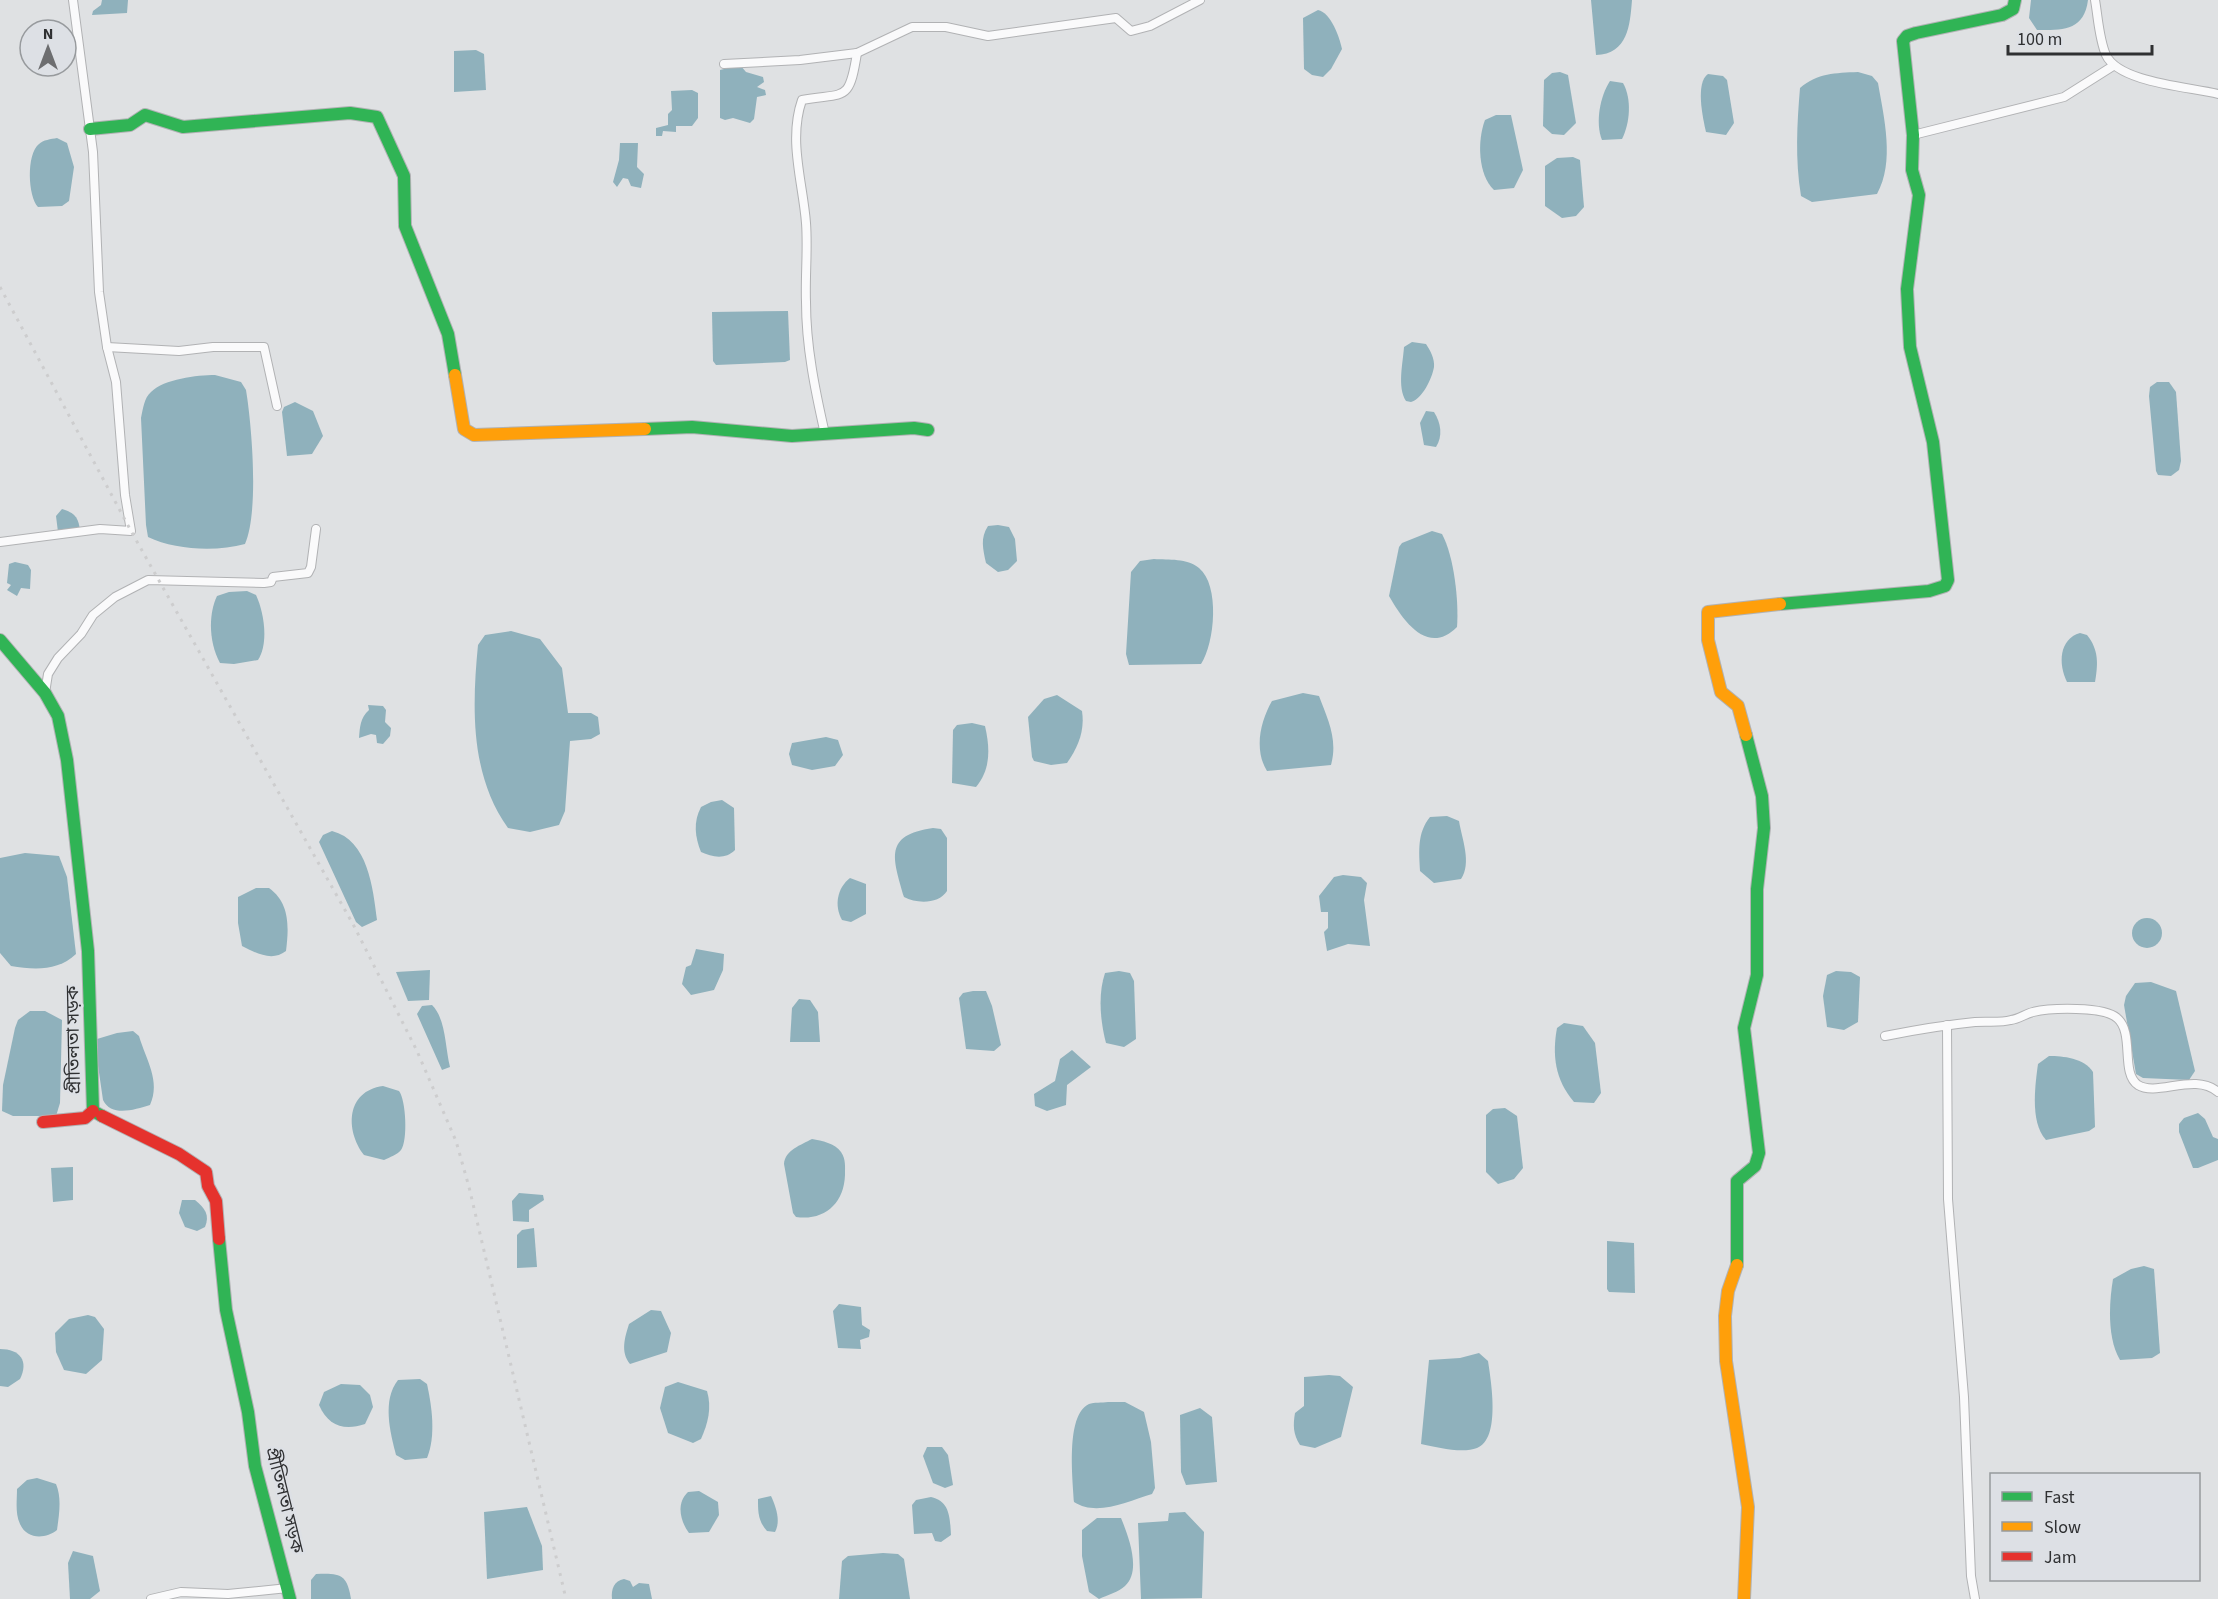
<svg xmlns="http://www.w3.org/2000/svg" width="2218" height="1599" viewBox="0 0 2218 1599" font-family="'Source Sans 3','Noto Sans Bengali',sans-serif">
  <rect width="100%" height="100%" fill="#dfe1e3"/>
  <g fill="#8fb1bc">
    <path d="M102,0H128L127,13L92,15L93,11L101,5Z"/>
    <path d="M1591,0H1632C1630,25 1628,54 1596,55Z"/>
    <path d="M2031,0H2088C2084,31 2063,30 2037,30L2029,18Z"/>
    <path d="M1318,10C1331,13 1339,36 1342,49L1331,69L1323,77L1312,75L1304,69L1303,18Z"/>
    <path d="M476,50L484,54L486,90L454,92V51Z"/>
    <path d="M740,65L746,72L763,77L764,82L757,87L765,90L766,95L757,97L754,119L750,123L733,118L725,120L720,118V70Z"/>
    <path d="M1560,72L1568,75L1576,123L1564,135L1552,134L1543,126L1544,80L1552,73Z"/>
    <path d="M1858,72L1872,76L1878,83C1884,118 1895,162 1877,194L1812,202L1801,196C1795,159 1797,124 1800,88C1818,73 1835,73 1858,72Z"/>
    <path d="M1708,74L1723,76L1727,80L1734,123L1726,135L1706,132C1703,119 1695,83 1708,74Z"/>
    <path d="M1610,81L1623,83C1632,99 1630,123 1622,139L1602,140C1595,123 1600,96 1610,81Z"/>
    <path d="M692,90L698,93V118L692,126H676V132L663,131L662,136H656V128L668,125V114L672,110L671,91Z"/>
    <path d="M1496,115H1511L1523,170L1514,188L1494,190C1478,175 1477,141 1485,120Z"/>
    <path d="M57,138L67,143L74,167L69,201L62,206L38,207C28,197 26,154 39,144C43,140 51,139 57,138Z"/>
    <path d="M620,143H638L637,167L644,174L641,188L631,186L628,179L623,178L617,187L613,182L619,160Z"/>
    <path d="M1573,157L1580,160L1584,207L1576,216L1562,218L1545,206V166L1557,158Z"/>
    <path d="M788,311L790,360L785,362L716,365L713,361L712,312Z"/>
    <path d="M1412,342L1426,344C1430,350 1435,359 1434,367C1432,379 1422,399 1411,402L1406,401C1397,387 1403,363 1404,347Z"/>
    <path d="M215,375L241,382L246,390C252,427 259,512 245,544C216,552 175,550 148,537L146,525L141,418C143,409 144,398 151,392C164,379 197,375 215,375Z"/>
    <path d="M2157,382H2169L2176,392L2181,461L2179,470L2171,476L2158,475L2156,471L2149,396L2150,387Z"/>
    <path d="M295,402L313,411L323,436L312,454L287,456L282,412L284,407Z"/>
    <path d="M1426,411L1434,412C1441,423 1443,436 1436,447L1424,445L1420,423Z"/>
    <path d="M62,509C75,513 78,517 80,530L58,532L56,516Z"/>
    <path d="M998,525L1009,527L1015,539L1017,561L1008,570L998,572L986,563C983,549 980,538 988,526Z"/>
    <path d="M1432,531L1442,534C1454,556 1459,601 1457,627C1428,656 1404,622 1389,596L1399,547L1402,543Z"/>
    <path d="M1154,559C1169,560 1187,558 1199,568C1220,585 1215,643 1201,664L1129,665L1126,654L1131,572L1140,561Z"/>
    <path d="M15,562L28,565L31,570L30,589L21,588L17,596L7,590L11,585L7,583L9,564Z"/>
    <path d="M247,591L256,595C264,612 269,643 258,660L234,664L220,663C209,643 208,615 217,596L229,592Z"/>
    <path d="M511,631L540,639L562,668L568,713H591L598,717L600,734L591,739L570,741L565,811L559,825L530,832L508,828C470,775 472,707 478,645L485,635Z"/>
    <path d="M2080,633L2087,635C2099,650 2098,664 2095,682H2067C2058,664 2059,639 2080,633Z"/>
    <path d="M1303,693L1319,696C1328,720 1338,739 1331,765L1267,771C1254,750 1260,722 1272,701Z"/>
    <path d="M1057,695L1082,711C1085,731 1078,747 1067,763L1051,765L1034,761L1032,757L1028,717L1044,699Z"/>
    <path d="M368,705L383,706L386,710L385,722L391,728L390,736L383,744L377,743L376,735L371,734L359,738C360,727 360,718 369,710Z"/>
    <path d="M972,723L985,726C990,748 991,769 976,787L952,783L953,730L957,725Z"/>
    <path d="M826,737L838,740L843,755L835,766L812,770L792,765L789,754L792,743Z"/>
    <path d="M722,800L734,808L735,850C725,860 712,857 701,852C695,837 693,822 701,807L711,802Z"/>
    <path d="M1447,816L1459,821C1462,839 1472,863 1461,879L1434,883L1420,871C1419,851 1417,833 1430,817Z"/>
    <path d="M933,828L941,829L947,838V891C939,904 917,904 904,897C893,858 883,835 933,828Z"/>
    <path d="M332,831C368,840 373,888 377,920L362,927L356,922L319,842L323,835Z"/>
    <path d="M25,853L59,856L67,877L76,954C58,971 35,970 11,966L0,953V858Z"/>
    <path d="M1343,875L1361,877L1367,883L1364,900L1370,946L1348,944L1327,951L1324,932L1328,928V912H1321L1319,896L1334,877Z"/>
    <path d="M850,878L866,884V914L851,922L842,920C834,906 837,888 850,878Z"/>
    <path d="M256,888H269C290,903 289,927 286,951C272,962 256,953 242,946L238,923V897Z"/>
    <circle cx="2147" cy="933" r="15"/>
    <path d="M696,949L724,954L723,970L714,990L691,995L682,984L686,967L691,965Z"/>
    <path d="M430,970L429,1000L408,1001L396,972Z"/>
    <path d="M1119,971L1130,973L1134,981L1136,1039L1124,1047L1106,1043C1100,1020 1098,994 1105,973Z"/>
    <path d="M1836,971L1851,972L1860,977L1858,1022L1844,1030L1827,1027L1823,996L1827,975Z"/>
    <path d="M2151,982L2176,991L2195,1071L2189,1080L2143,1078L2136,1074L2124,1005L2126,996L2135,983Z"/>
    <path d="M973,991H986L992,1006L1001,1045L994,1051L966,1049L959,998L963,993Z"/>
    <path d="M799,999L810,1000L818,1012L820,1042H790L792,1008Z"/>
    <path d="M432,1005C446,1019 445,1047 450,1067L442,1070L417,1014L422,1006Z"/>
    <path d="M30,1011H45L62,1020L60,1103L56,1116H13L2,1111L3,1085L15,1028L18,1020Z"/>
    <path d="M1564,1023L1583,1026L1595,1043L1601,1093L1594,1103L1574,1102C1555,1080 1552,1055 1557,1028Z"/>
    <path d="M133,1031L139,1036C146,1060 161,1081 150,1105C134,1110 111,1117 103,1100L95,1045L97,1039L117,1033Z"/>
    <path d="M1072,1050L1091,1067L1067,1085L1066,1105L1047,1111L1035,1106L1034,1094L1055,1081L1060,1059Z"/>
    <path d="M2049,1056C2063,1056 2084,1058 2093,1072L2095,1127L2089,1131L2046,1140C2030,1123 2035,1086 2038,1064Z"/>
    <path d="M383,1086L399,1091C406,1100 408,1141 401,1150C397,1155 390,1157 384,1160L364,1155C345,1130 346,1091 383,1086Z"/>
    <path d="M1505,1108L1517,1116L1523,1168L1514,1179L1498,1184L1486,1172V1115L1493,1109Z"/>
    <path d="M2198,1113L2205,1119L2213,1137L2218,1139V1160L2198,1168H2193L2179,1132V1124L2184,1118Z"/>
    <path d="M812,1139C822,1141 835,1143 841,1152C846,1159 845,1167 845,1175C844,1204 824,1221 796,1217L793,1213L784,1164C785,1150 801,1145 812,1139Z"/>
    <path d="M73,1167V1200L53,1202L51,1168Z"/>
    <path d="M519,1193L543,1195L544,1200L529,1210V1222L513,1221L512,1201Z"/>
    <path d="M182,1200H195C205,1208 210,1215 205,1227L197,1231L185,1227L179,1213Z"/>
    <path d="M534,1228L537,1267L517,1268V1235L522,1230Z"/>
    <path d="M1607,1241L1634,1243L1635,1293L1609,1292L1607,1289Z"/>
    <path d="M2144,1266L2154,1269L2160,1353L2152,1358L2120,1360C2107,1338 2109,1303 2113,1279L2131,1269Z"/>
    <path d="M839,1304L861,1307L862,1325L870,1330L869,1337L860,1340L861,1349L838,1348L833,1311Z"/>
    <path d="M651,1310L661,1311L671,1333L667,1352L630,1364C620,1352 625,1337 629,1324Z"/>
    <path d="M88,1315L95,1317L104,1329L102,1360L86,1374L64,1370L56,1352L55,1333L69,1319Z"/>
    <path d="M0,1349C20,1349 29,1361 20,1379L8,1387L0,1386Z"/>
    <path d="M1479,1353L1488,1361C1491,1381 1501,1439 1477,1448C1462,1454 1437,1447 1421,1444L1429,1360L1460,1358Z"/>
    <path d="M1329,1375L1340,1376L1353,1387L1341,1437L1315,1448L1300,1445C1293,1434 1293,1425 1295,1413L1304,1406V1377Z"/>
    <path d="M420,1379L427,1384C432,1407 436,1436 427,1458L405,1460L396,1455C390,1432 382,1400 398,1380Z"/>
    <path d="M678,1382L707,1391C712,1408 708,1423 701,1439L693,1443L668,1433L660,1408L665,1387Z"/>
    <path d="M341,1384L360,1385L370,1395L373,1407L365,1424C344,1431 328,1426 319,1405L324,1392Z"/>
    <path d="M1108,1402H1125L1144,1412L1151,1442L1155,1488L1152,1494C1128,1501 1097,1517 1074,1502C1073,1480 1065,1415 1089,1404C1094,1402 1102,1403 1108,1402Z"/>
    <path d="M1200,1408L1212,1417L1217,1482L1186,1485L1181,1472L1180,1415Z"/>
    <path d="M927,1447H942L948,1455L953,1485L945,1488L933,1483L923,1456Z"/>
    <path d="M37,1478L56,1484C62,1498 59,1515 57,1530C46,1539 27,1540 20,1524C15,1514 17,1500 17,1489L27,1480Z"/>
    <path d="M699,1491L718,1502L719,1515L709,1532L689,1533C680,1521 676,1503 688,1492Z"/>
    <path d="M771,1496C776,1507 781,1521 775,1532L767,1531C758,1521 758,1512 758,1499Z"/>
    <path d="M931,1497C950,1501 950,1518 951,1535L941,1542L935,1541L932,1533L914,1534L912,1505L916,1500Z"/>
    <path d="M527,1507L542,1546L543,1570L487,1579L484,1512Z"/>
    <path d="M1185,1512L1204,1532L1202,1598L1141,1599L1138,1523L1168,1521L1169,1513Z"/>
    <path d="M1097,1518H1121C1128,1535 1142,1571 1125,1586C1119,1592 1107,1595 1099,1599L1089,1592L1082,1556V1530Z"/>
    <path d="M73,1551L93,1556L100,1591L90,1599H70L68,1563Z"/>
    <path d="M883,1553L898,1554L904,1559L910,1599H839L842,1561L848,1556Z"/>
    <path d="M316,1574C340,1573 347,1574 351,1599H311V1580Z"/>
    <path d="M624,1579L630,1581L633,1587L639,1583L649,1584L652,1599H612C611,1589 614,1581 624,1579Z"/>
  </g>
  <g fill="none" stroke-linecap="round" stroke-linejoin="round">
    <defs>
      <g id="street">
        <path d="M2095,0C2098,17 2099,39 2106,55C2119,83 2191,87 2218,94"/>
        <path d="M724,64L800,60L857,53L912,27H946L988,36L1116,18L1131,31L1150,26L1200,0"/>
        <path d="M1913,135L2064,97L2113,66"/>
        <path d="M107,347L179,351L213,347H264L277,406"/>
        <path d="M825,434C815,390 806,346 806,302C805,276 808,249 806,223C803,183 788,140 802,100C845,92 849,104 857,53"/>
        <path d="M0,542L100,529L131,531L125,495L116,382L107,347L99,292L93,152L73,0"/>
        <path d="M45,693L48,674L58,658L81,634L93,615L115,597L148,580L264,583L271,582L273,577L308,573L311,567L316,529"/>
        <path d="M1947,1025L1948,1199L1964,1397L1971,1576L1975,1599"/>
        <path d="M1885,1036C1915,1030 1945,1025 1975,1022C1987,1021 2000,1023 2011,1020C2019,1019 2025,1014 2033,1012C2050,1008 2104,1006 2117,1018C2135,1033 2120,1073 2138,1085C2157,1097 2195,1072 2218,1092"/>
        <path d="M151,1599L181,1592L228,1594L288,1588"/>
      </g>
      <g id="fast">
        <path d="M90,129L130,125L145,115L183,127L350,113L377,117L404,176L405,226L448,334L455,375"/>
        <path d="M645,429L692,427L792,436L914,428L928,430"/>
        <path d="M1780,604L1929,591L1945,586L1948,580L1933,442L1910,347L1907,289L1919,195L1912,170L1913,135L1903,41L1907,36L1916,33L2002,15L2013,9L2015,0"/>
        <path d="M0,640L45,693L58,716L67,760L88,951L93,1111L102,1116"/>
        <path d="M219,1239L226,1310L248,1412L255,1466L290,1599"/>
        <path d="M1737,1265V1181L1755,1166L1759,1153L1744,1028L1757,975V889L1764,828L1762,796L1746,735"/>
      </g>
      <g id="slow">
        <path d="M455,375L464,429L474,435L645,429"/>
        <path d="M1746,735L1738,706L1721,692L1708,640V612L1780,604"/>
        <path d="M1737,1265L1728,1291L1725,1316L1726,1361L1748,1507L1744,1599"/>
      </g>
      <g id="jam">
        <path d="M102,1116L179,1154L206,1172L208,1186L216,1201L219,1239"/>
        <path d="M43,1122L85,1118L93,1111"/>
      </g>
    </defs>
    <use href="#street" stroke="#b1b2b4" stroke-width="10"/>
    <use href="#fast" stroke="#b1b2b4" stroke-width="14"/>
    <use href="#slow" stroke="#b1b2b4" stroke-width="14"/>
    <use href="#jam" stroke="#b1b2b4" stroke-width="14"/>
    <use href="#street" stroke="#fafafb" stroke-width="8"/>
    <use href="#fast" stroke="#30b455" stroke-width="12"/>
    <use href="#slow" stroke="#ff9f0a" stroke-width="12"/>
    <use href="#jam" stroke="#e5322d" stroke-width="12"/>
    <path stroke="#cdcdce" stroke-width="3" stroke-dasharray="3 6" stroke-linecap="butt" d="M0,287L131,531L354,926L417,1051L456,1141L469,1187L566,1599"/>
  </g>
  <g text-anchor="middle" stroke-width="5" stroke-linejoin="round" paint-order="stroke">
    <g font-size="18" fill="#2f3032" stroke="#dde0e5">
      <text transform="translate(73 1040) rotate(-91)" y="6">প্রীতিলতা সড়ক</text>
      <text transform="translate(285 1500) rotate(76)" y="6">প্রীতিলতা সড়ক</text>
    </g>
  </g>
  <rect x="1990" y="1473" width="210" height="108" fill="#dde0e5" stroke="#979a9d" stroke-width="1.5"/>
  <rect x="2002" y="1492" width="30" height="9" fill="#30b455" stroke="#979a9d" stroke-width="1.5"/>
  <text x="2044" y="1503" font-size="18" fill="#2f3032">Fast</text>
  <rect x="2002" y="1522" width="30" height="9" fill="#ff9f0a" stroke="#979a9d" stroke-width="1.5"/>
  <text x="2044" y="1533" font-size="18" fill="#2f3032">Slow</text>
  <rect x="2002" y="1552" width="30" height="9" fill="#e5322d" stroke="#979a9d" stroke-width="1.5"/>
  <text x="2044" y="1563" font-size="18" fill="#2f3032">Jam</text>
  <g transform="translate(48 48)"><circle r="28" fill="#dde0e5" stroke="#979a9d" stroke-width="1.5"/>
  <path d="M0-4.5L10 22L0 15L-10 22Z" fill="#6d6e70"/>
  <text y="-9" font-size="16" font-weight="bold" text-anchor="middle" fill="#2f3032">N</text>
  </g>
  <path d="M2008 45v9h144v-9" fill="none" stroke="#2f3032" stroke-width="3"/>
  <text x="2017" y="45" font-size="18" fill="#2f3032" stroke="#dde0e5" stroke-width="4.5" paint-order="stroke">100 m</text>
</svg>
